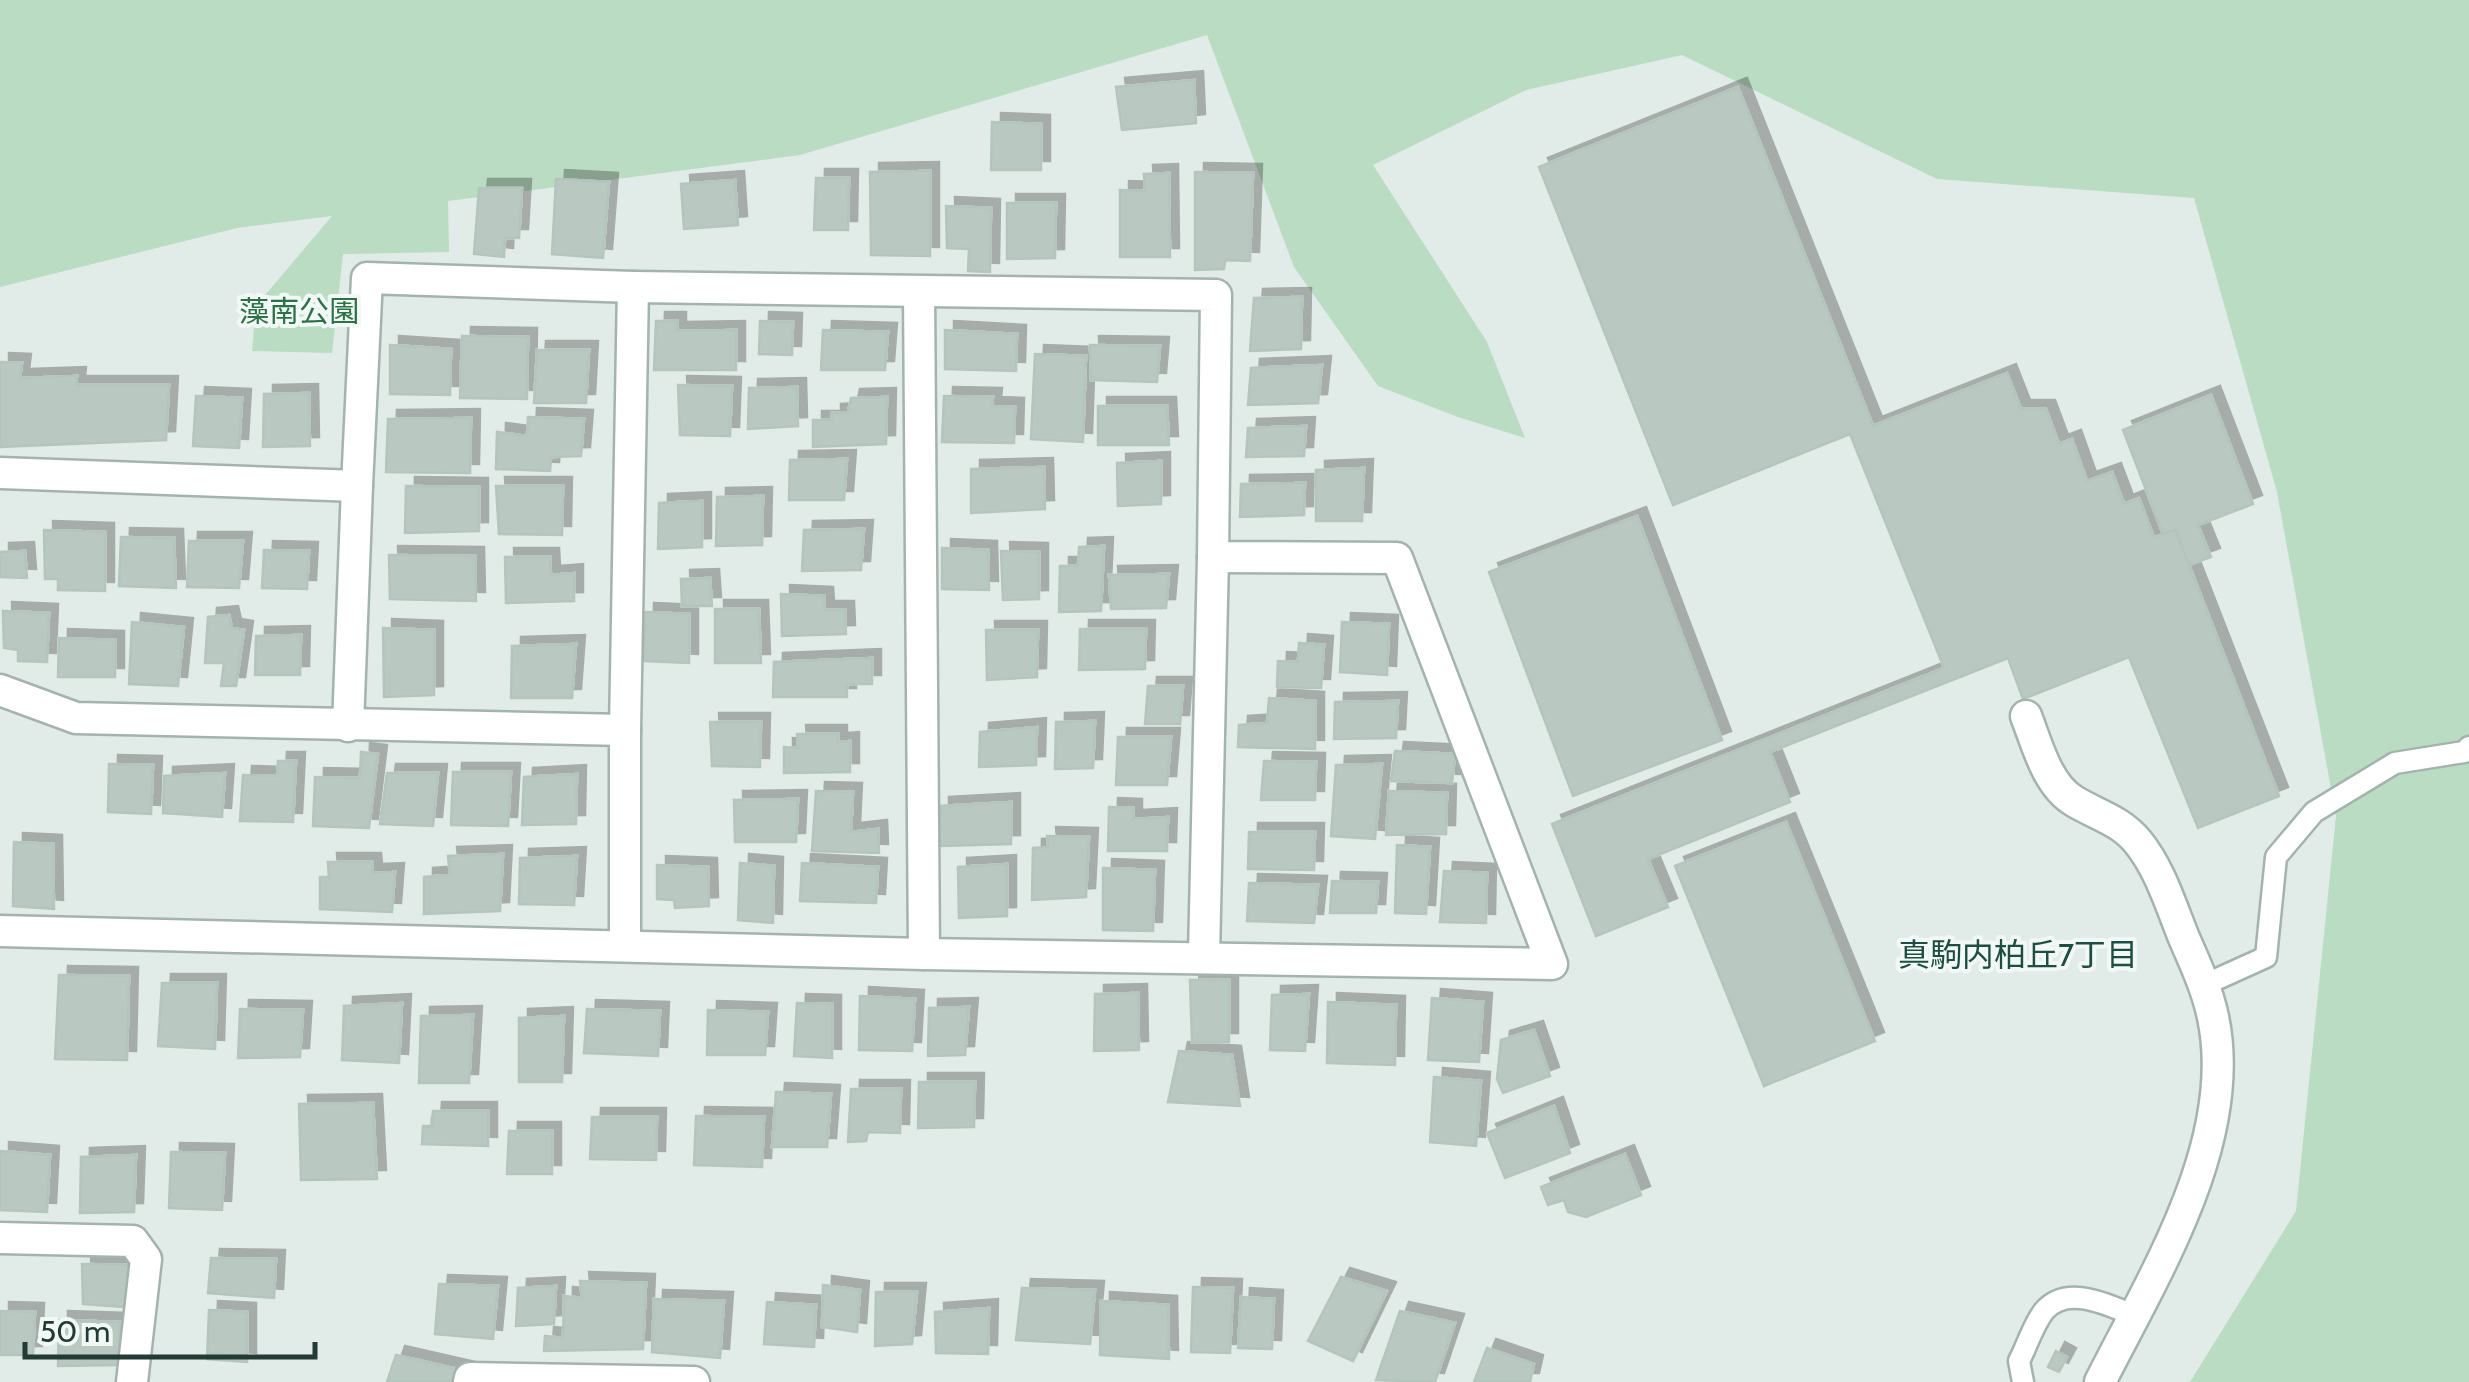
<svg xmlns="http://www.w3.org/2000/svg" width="2469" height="1382" viewBox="0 0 2469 1382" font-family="Cabin,'Noto Sans JP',sans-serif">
  <defs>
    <filter id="shadow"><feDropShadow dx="9" dy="-9" stdDeviation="0" flood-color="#0004"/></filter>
  </defs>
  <rect width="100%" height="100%" fill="#e1ebe7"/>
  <path fill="#badcc3" d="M0,0H2469V1382H2190L2296,1211L2336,816L2277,492L2194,198L1937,179L1682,55L1526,90L1373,165L1487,342L1525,438L1458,417L1378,386L1294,267L1207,35L800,155L448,201L449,252L343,254L332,353L252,351L256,306L332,216L237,228L0,287Z"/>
  <g fill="#b9c9c2" stroke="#b4c5bd" stroke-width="2.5" filter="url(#shadow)">
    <path d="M1194,80L1196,123L1122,130L1116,87Z"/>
    <path d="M1738,87L1873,426L2007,373L2021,409H2046L2059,444L2072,439L2087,481L2112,472L2124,504L2139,498L2154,538L2175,529L2279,796L2198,828L2129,657L2023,699L2008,658L1770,752L1790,802L1648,859L1668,907L1596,936L1552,824L1944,668L1850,434L1673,505L1539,167Z"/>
    <path d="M992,122L1041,124V170H991Z"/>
    <path d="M930,171V256L871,255L870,172Z"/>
    <path d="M1195,172L1253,173L1250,261L1225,260L1224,269L1195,270Z"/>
    <path d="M1169,173L1170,257H1120V190L1145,191L1144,174Z"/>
    <path d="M816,178H849L848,230H814Z"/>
    <path d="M556,179L609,182L603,258L552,254Z"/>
    <path d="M735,180L738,225L684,229L681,184Z"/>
    <path d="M479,188H522L519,238H505L504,257L474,254Z"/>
    <path d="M1007,203H1056L1055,258L1007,259Z"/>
    <path d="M946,206L991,208L990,272L968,271L969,249L947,248Z"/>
    <path d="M1302,297L1301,349L1250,351L1254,298Z"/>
    <path d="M656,321H677V331L736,330V370H654Z"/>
    <path d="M760,321L793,322L792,355L759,354Z"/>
    <path d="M823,330L888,332L885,370H821Z"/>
    <path d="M945,330L1017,334L1016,371L945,369Z"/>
    <path d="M462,336L528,337L527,399L460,398Z"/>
    <path d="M390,345L451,349L450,395L390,394Z"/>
    <path d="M1090,345L1160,346L1157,382L1091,380Z"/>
    <path d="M537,350H589L586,403H534Z"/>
    <path d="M1035,354L1086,356L1083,442L1031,439Z"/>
    <path d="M0,362L22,363L20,378L77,376L76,385H169L166,440L0,447Z"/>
    <path d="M1322,365L1318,403L1248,405L1251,368Z"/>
    <path d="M678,385L732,386L730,436L680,435Z"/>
    <path d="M797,387L798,426L748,429L749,388Z"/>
    <path d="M309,393L310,446L263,447L264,394Z"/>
    <path d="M2211,395L2253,504L2198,525L2211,557L2189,565L2175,529L2163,534L2123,430Z"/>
    <path d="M196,396L242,398L239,448L193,446Z"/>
    <path d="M944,396L993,397L992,406L1015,407L1014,443L942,442Z"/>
    <path d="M887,397L886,444L813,447V420H832V413L848,412L851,398Z"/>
    <path d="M1098,406H1167L1169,445H1098Z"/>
    <path d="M528,417L584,419L581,456L551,457L550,471L496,469L497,432L527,436Z"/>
    <path d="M471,418L470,473L386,472L388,419Z"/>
    <path d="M1306,426L1304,456L1246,457L1248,428Z"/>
    <path d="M847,459L844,500H789L790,460Z"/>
    <path d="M1161,461V504L1118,506L1117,463Z"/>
    <path d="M1044,467L1045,509L971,513V469Z"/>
    <path d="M1364,468L1362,521H1316V470Z"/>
    <path d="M1305,483L1304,515L1240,517L1241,484Z"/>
    <path d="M406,486L479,487V531L405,533Z"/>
    <path d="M496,486H563L562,535L499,534Z"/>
    <path d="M763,496L762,545L716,546L717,497Z"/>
    <path d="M702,501V547L658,549L659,503Z"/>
    <path d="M1637,516L1722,740L1573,796L1489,572Z"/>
    <path d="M864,529L861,570L802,571L804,530Z"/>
    <path d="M44,530L105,532V591L58,590V579H45Z"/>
    <path d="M121,537L174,538L176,588L119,586Z"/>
    <path d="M189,541H243L239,588L187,587Z"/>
    <path d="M1104,546L1101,611L1059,612L1060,566H1078L1079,547Z"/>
    <path d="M942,548L988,550L989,590L942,589Z"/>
    <path d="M264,550L309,551L307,589L262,588Z"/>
    <path d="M25,551L27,578L0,577V552Z"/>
    <path d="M1001,551L1039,552V599L1003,600Z"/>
    <path d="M389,555L475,556L476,601L390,599Z"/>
    <path d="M505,557H550L551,575L574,573V601L506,603Z"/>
    <path d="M1169,574L1166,608L1111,609L1109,575Z"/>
    <path d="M710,578L712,606H682L681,579Z"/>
    <path d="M781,594L824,596L825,610H845L846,634L782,636Z"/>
    <path d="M715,609H759L761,663H715Z"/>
    <path d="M3,611L49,613L47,662L18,661V650L4,648Z"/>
    <path d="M645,612L689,614V663L644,661Z"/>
    <path d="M229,615L232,628L244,630L236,686H221L224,663H205L208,617Z"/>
    <path d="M132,622L184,627L178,686L129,684Z"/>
    <path d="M1342,622L1389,624L1387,675L1340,672Z"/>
    <path d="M383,628L434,630V695L384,697Z"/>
    <path d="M1080,629H1146L1145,669L1079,670Z"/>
    <path d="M986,630H1038L1037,677L987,680Z"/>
    <path d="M301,635L300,675H255L256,636Z"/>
    <path d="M59,638L115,640V677H58Z"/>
    <path d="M1299,643L1324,645L1321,688L1277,687L1278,661L1298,662Z"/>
    <path d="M576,644L572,698H511L512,646Z"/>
    <path d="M872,658V684H847V697H773L774,662Z"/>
    <path d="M1148,686H1183L1180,724H1145Z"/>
    <path d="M1269,698L1315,701V749L1238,747L1239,725L1267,723Z"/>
    <path d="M1398,701L1396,738L1334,739L1335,702Z"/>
    <path d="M1095,721L1093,768L1055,769L1056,722Z"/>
    <path d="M710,722H761L760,767L712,766Z"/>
    <path d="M1037,727L1036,765L979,767L980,732Z"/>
    <path d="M797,734H838V742L850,741V772L784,773V747L798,748Z"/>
    <path d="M1118,737H1171L1167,785H1116Z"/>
    <path d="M1395,751L1455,754L1452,783L1391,781Z"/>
    <path d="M361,752L378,754L369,828L313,826L315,777L360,778Z"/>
    <path d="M278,761H296L293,822L240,821L243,775L277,776Z"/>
    <path d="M1264,761L1316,762L1315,800H1261Z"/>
    <path d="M109,764L153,765L151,814L108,812Z"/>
    <path d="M1382,764L1375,839L1331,836L1336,765Z"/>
    <path d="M453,772H511L508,826L451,825Z"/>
    <path d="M225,773L222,817L163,813L164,776Z"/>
    <path d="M387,773H438L433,826L380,824Z"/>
    <path d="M577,774L576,824L522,825L524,777Z"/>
    <path d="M816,791L853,792L851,832L878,829L879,853L812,851Z"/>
    <path d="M1389,791L1447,793L1446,834L1386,835Z"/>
    <path d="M798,799L796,842H735L734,800Z"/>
    <path d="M1011,802V844L940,846V806Z"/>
    <path d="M1109,807L1133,808V819L1168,817L1167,851H1108Z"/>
    <path d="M1786,822L1875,1041L1764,1086L1675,866Z"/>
    <path d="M1249,832H1315L1314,870L1248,869Z"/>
    <path d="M1047,836L1089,837L1086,897L1032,900L1033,848L1048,847Z"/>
    <path d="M14,842L53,844L54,909L13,906Z"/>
    <path d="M1397,845L1430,847L1426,914L1395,913Z"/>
    <path d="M503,854L500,911L424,914V877L450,875L448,856Z"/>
    <path d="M577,856L574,905L519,904L520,858Z"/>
    <path d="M328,862H372L373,873L395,872L392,912L320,909V877H329Z"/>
    <path d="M740,863L774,866L773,923L738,920Z"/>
    <path d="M802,863L878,867L876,903L800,901Z"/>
    <path d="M1007,864V916L959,918L958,867Z"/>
    <path d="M657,865L708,867L709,906L675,908L674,900L657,899Z"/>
    <path d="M1103,868L1155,870L1153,931L1103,930Z"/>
    <path d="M1444,871L1487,873L1486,923L1440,922Z"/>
    <path d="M1332,881L1378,882L1376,913H1330Z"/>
    <path d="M1249,883L1318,885L1314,923L1247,921Z"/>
    <path d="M59,975L129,976L127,1060L55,1059Z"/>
    <path d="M1190,980H1229V1042H1192Z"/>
    <path d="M162,983H217L215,1049L158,1046Z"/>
    <path d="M1138,993L1139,1050L1094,1051L1095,994Z"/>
    <path d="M1309,994L1305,1051L1270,1050L1272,995Z"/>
    <path d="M860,996L915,999L912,1051L859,1050Z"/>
    <path d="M1432,998L1483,1002L1479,1062L1428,1060Z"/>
    <path d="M1328,1002L1396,1005L1395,1065L1327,1063Z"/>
    <path d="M402,1003L399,1063L342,1060L344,1006Z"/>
    <path d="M797,1003L832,1004V1058L794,1056Z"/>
    <path d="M969,1007L965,1055L928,1056L929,1008Z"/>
    <path d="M240,1009L303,1010L300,1057L238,1058Z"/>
    <path d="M587,1009L660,1011L658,1056L584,1053Z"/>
    <path d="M708,1010L768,1012L765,1055H707Z"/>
    <path d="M473,1015L469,1083H419L421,1016Z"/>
    <path d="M564,1016L562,1082H519V1018Z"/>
    <path d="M1534,1030L1550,1076L1503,1093L1497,1079L1501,1040Z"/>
    <path d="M1179,1051L1232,1055L1240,1106L1168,1102Z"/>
    <path d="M1434,1077L1481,1081L1476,1146L1430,1142Z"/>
    <path d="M919,1082H975L974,1127L918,1128Z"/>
    <path d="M851,1089H901L900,1133L868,1132L866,1141L848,1142Z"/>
    <path d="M776,1092L831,1094L827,1147H772Z"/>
    <path d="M373,1103L377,1179L301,1180L299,1104Z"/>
    <path d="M1554,1106L1570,1153L1505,1178L1487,1133Z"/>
    <path d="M433,1111H488V1146L422,1144L423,1126H432Z"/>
    <path d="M696,1116L764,1117L762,1167L694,1165Z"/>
    <path d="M592,1117H657L656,1160L590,1159Z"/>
    <path d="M509,1131H552V1174H507Z"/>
    <path d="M0,1151L50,1155L47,1212L0,1210Z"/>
    <path d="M171,1152L225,1153L222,1210L169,1208Z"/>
    <path d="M1625,1154L1641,1195L1586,1217L1568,1212L1564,1200L1548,1205L1541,1187Z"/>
    <path d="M136,1155L134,1212L80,1213L81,1157Z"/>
    <path d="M211,1258L276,1259L274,1298L208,1293Z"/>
    <path d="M82,1264L138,1265L137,1308L83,1304Z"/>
    <path d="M1341,1277L1387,1291L1353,1361L1308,1341Z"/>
    <path d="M580,1281L646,1283L643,1349L544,1351L545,1336L563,1338L564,1296L582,1298Z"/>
    <path d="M439,1284L498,1286L493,1339L435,1334Z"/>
    <path d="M823,1285L860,1290L857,1332L822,1327Z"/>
    <path d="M556,1286L554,1324L516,1326L518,1288Z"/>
    <path d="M1193,1287L1233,1288L1230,1353L1191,1352Z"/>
    <path d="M1022,1288L1095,1290L1090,1344L1016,1340Z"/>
    <path d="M876,1292H917L912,1344L875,1346Z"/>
    <path d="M1241,1297L1274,1299L1272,1349L1238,1348Z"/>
    <path d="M654,1299L724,1301L720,1358L652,1352Z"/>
    <path d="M1101,1301L1168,1305L1169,1359L1100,1355Z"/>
    <path d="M767,1302L816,1305L814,1347L764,1344Z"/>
    <path d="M989,1308L988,1354L936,1353L935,1312Z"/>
    <path d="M209,1310L247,1312V1362L207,1359Z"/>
    <path d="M0,1311L35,1312L33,1355H0Z"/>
    <path d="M1400,1311L1455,1323L1435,1382L1376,1380Z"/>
    <path d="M59,1320L120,1322L119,1365L58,1366Z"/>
    <path d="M1487,1348L1534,1364L1530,1382H1474Z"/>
    <path d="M2056,1351L2067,1357L2059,1372L2048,1367Z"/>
    <path d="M396,1355L466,1371L462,1382H387Z"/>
  </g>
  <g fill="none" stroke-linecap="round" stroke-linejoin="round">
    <defs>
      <g id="lane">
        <path d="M2204,985L2266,957L2276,857L2314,812L2395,763L2464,752L2469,747"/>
        <path d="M2023,1382L2019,1361C2027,1346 2033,1325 2044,1311C2067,1284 2108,1305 2133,1315"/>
      </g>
      <g id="street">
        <path d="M919,292L924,954"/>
        <path d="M0,473L357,486L367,278L633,287L1216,295L1213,557L1397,558L1552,964L924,954L0,931"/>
        <path d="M0,690L76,718L625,730V946"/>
        <path d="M2026,716C2037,744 2047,785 2074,801C2097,815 2120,820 2138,842C2160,869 2171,906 2184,938C2195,963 2207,989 2213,1017C2239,1141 2154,1275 2100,1382"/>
        <path d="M348,726L357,486"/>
        <path d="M625,730L633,287"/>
        <path d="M1204,956L1213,557"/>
        <path d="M0,1238L133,1241L146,1259L132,1382"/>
        <path d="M469,1382L470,1378L694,1382"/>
      </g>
    </defs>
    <use href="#lane" stroke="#a4b3ae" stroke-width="25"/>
    <use href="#street" stroke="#a4b3ae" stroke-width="35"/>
    <use href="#lane" stroke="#fff" stroke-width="20"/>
    <use href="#street" stroke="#fff" stroke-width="30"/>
  </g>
  <g text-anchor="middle" stroke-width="8" stroke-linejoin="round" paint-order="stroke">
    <g font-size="30" fill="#2d7147" stroke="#f1f8f5">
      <text x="299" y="322">藻南公園</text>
    </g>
    <g font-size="32" fill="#1e4d41" stroke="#f1f8f5">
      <text x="2018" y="966">真駒内柏丘7丁目</text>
    </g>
  </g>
  <path d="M25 1342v15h290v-15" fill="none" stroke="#223b34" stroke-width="5"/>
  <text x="40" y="1342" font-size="30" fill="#223b34" stroke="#f1f8f5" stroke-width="8" paint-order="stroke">50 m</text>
</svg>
